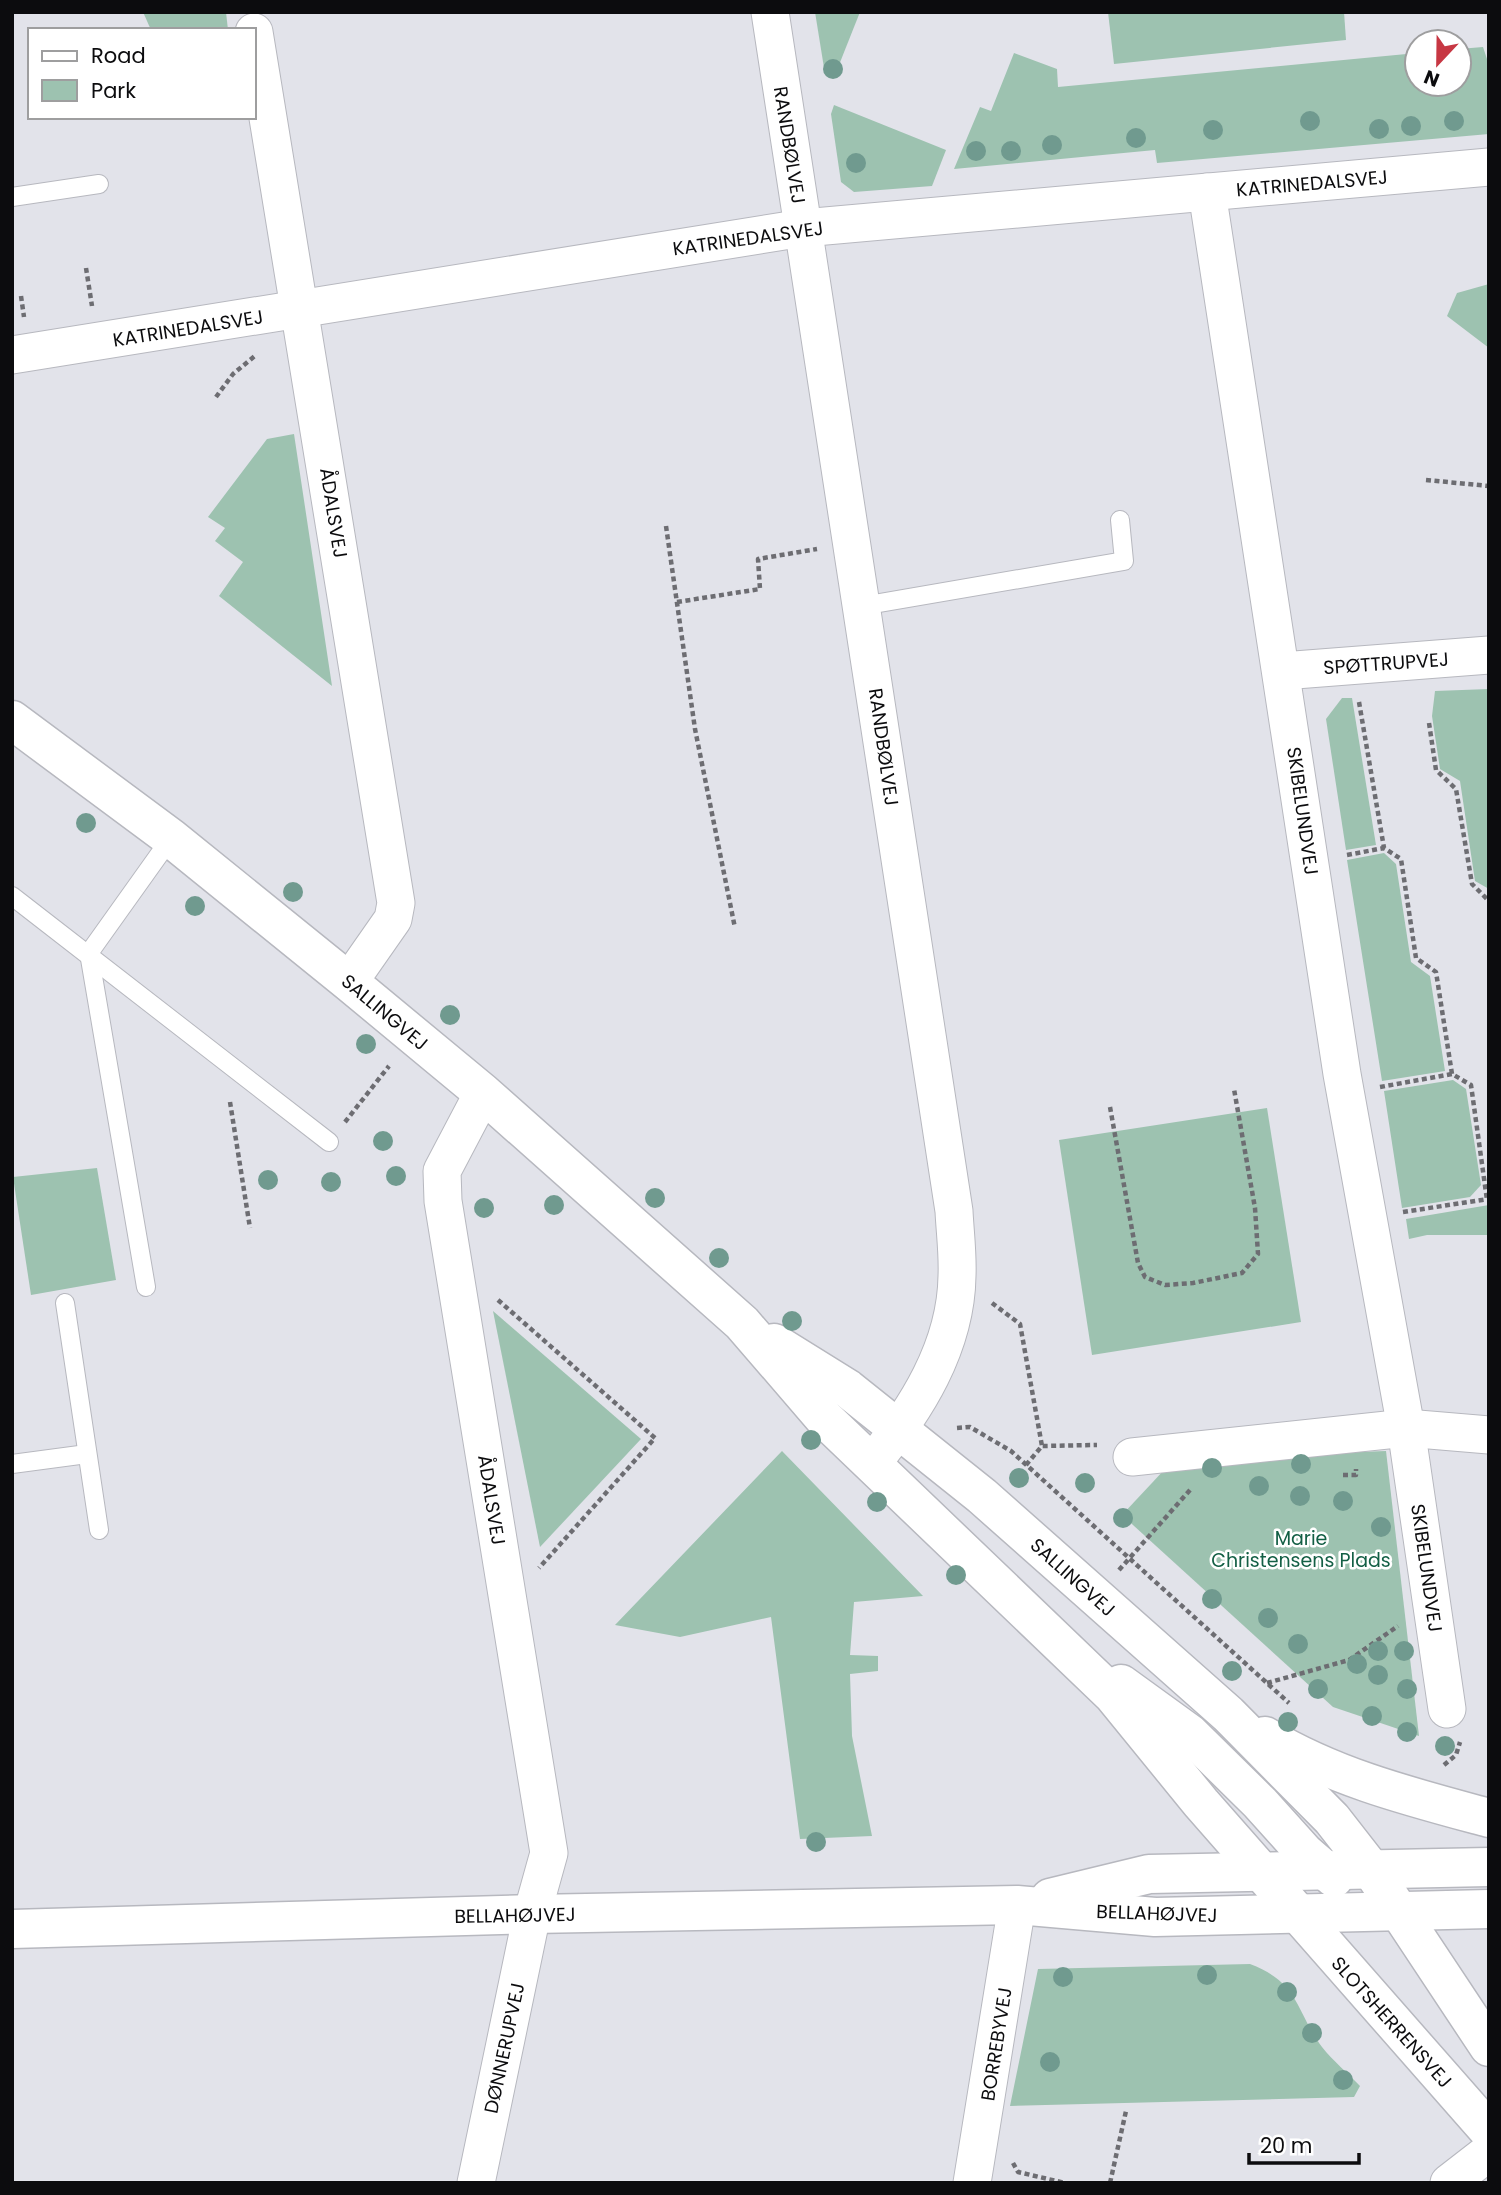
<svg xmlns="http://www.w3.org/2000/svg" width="1501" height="2195" viewBox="0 0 1501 2195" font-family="Poppins,sans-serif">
  <rect width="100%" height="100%" fill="#e2e3ea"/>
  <g fill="#9dc2b0">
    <path d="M143,12H226L228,30H151Z"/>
    <path d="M815,12H860L835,75L825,74Z"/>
    <path d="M1108,12H1344L1346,40L1114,64Z"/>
    <path d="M1483,47L1489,65V134L1157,163L1155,150L954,169L980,107L991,111L1014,53L1057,69L1058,87L1417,53V84H1459V49Z"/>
    <path d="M834,105L946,150L932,186L854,192L841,182L831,114Z"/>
    <path d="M1489,284V348L1447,316L1457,293Z"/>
    <path d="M294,434L332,686L219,596L243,562L215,541L225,528L208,517L267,439Z"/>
    <path d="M1489,689V889L1475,881L1460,781L1440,769L1432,716L1435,691Z"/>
    <path d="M1342,698H1352L1376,845L1346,850L1326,719Z"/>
    <path d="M1384,853L1396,864L1411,962L1430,976L1445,1071L1382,1081L1347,860Z"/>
    <path d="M1453,1080L1466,1089L1481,1185L1470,1197L1402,1208L1384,1091Z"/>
    <path d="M1267,1108L1301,1322L1092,1355L1059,1140Z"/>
    <path d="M97,1168L116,1280L31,1295L13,1177Z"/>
    <path d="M1489,1205V1235H1427L1409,1239L1406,1219Z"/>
    <path d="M493,1311L641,1439L540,1547Z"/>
    <path d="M782,1451L923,1596L854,1602L850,1655L878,1656V1671L850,1674L852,1736L872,1836L800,1839L771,1617L680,1637L615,1625Z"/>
    <path d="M1386,1451L1419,1736L1333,1707L1122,1515L1165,1469L1201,1458Z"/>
    <path d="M1250,1964C1300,1983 1295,2010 1322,2047C1333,2061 1348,2073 1360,2086L1354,2097L1010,2106L1038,1969Z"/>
  </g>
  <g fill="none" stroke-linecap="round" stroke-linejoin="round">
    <defs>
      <g id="service">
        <path d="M12,197L99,184"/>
        <path d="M862,606L1124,561L1120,520"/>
        <path d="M12,896L329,1142"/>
        <path d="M146,1287L89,953L171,838"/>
        <path d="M65,1303L99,1530"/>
        <path d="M12,1464L87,1454"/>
      </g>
      <g id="minor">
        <path d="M770,12L954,1211C955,1232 958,1254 957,1276C956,1347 916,1410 872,1463"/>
        <path d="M254,32L396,903L393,919L349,982"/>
        <path d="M1207,192L1342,1074L1406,1428L1447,1709"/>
        <path d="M12,355L803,228L1489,167"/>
        <path d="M1282,671L1489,655"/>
        <path d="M1132,1457L1406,1428L1489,1435"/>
        <path d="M476,2183L532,1914L549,1853L443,1201L442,1171L483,1093"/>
        <path d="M972,2183L1017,1905"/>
        <path d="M1449,2183L1489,2152"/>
      </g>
      <g id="tertiary">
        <path d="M12,720L171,838L349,982L483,1093L742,1323L823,1417L1113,1695L1201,1803L1489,2131"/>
        <path d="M774,1343L848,1389L982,1496L1228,1714L1332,1819L1371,1869L1489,2047"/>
        <path d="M1121,1684L1190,1734L1260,1803L1304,1852L1334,1878"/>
        <path d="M1265,1736C1335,1778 1411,1797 1489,1818"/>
        <path d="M1050,1898L1149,1874L1489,1867"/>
        <path d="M12,1929L532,1914L1017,1905L1155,1917L1489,1909"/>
      </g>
    </defs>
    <use href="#service" stroke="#b7b8bf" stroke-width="20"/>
    <use href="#minor" stroke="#b7b8bf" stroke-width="39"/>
    <use href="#tertiary" stroke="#b7b8bf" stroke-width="41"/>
    <g stroke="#6d6d72" stroke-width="4.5" stroke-dasharray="5 3.5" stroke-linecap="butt">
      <path d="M86,268L92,306"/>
      <path d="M21,296L24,317"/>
      <path d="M216,397L233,374L256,355"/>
      <path d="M1426,480L1489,486"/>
      <path d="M666,526L695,729L735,928"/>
      <path d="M677,602L760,589L758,559L817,549"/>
      <path d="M1359,702L1384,848L1401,859L1416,958L1436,972L1452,1074L1471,1085L1487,1200"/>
      <path d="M1429,723L1436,770L1456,789L1472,884L1489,901"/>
      <path d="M1347,855L1384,848"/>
      <path d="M1380,1087L1452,1074"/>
      <path d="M230,1102L250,1228"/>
      <path d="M1110,1107L1138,1263L1145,1277L1165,1285L1193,1283L1242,1273L1258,1254L1255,1208L1234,1089"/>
      <path d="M345,1122L389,1066"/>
      <path d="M1403,1212L1488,1199"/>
      <path d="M498,1300L655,1438L539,1568"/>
      <path d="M992,1303L1020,1324L1042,1446"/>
      <path d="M957,1428L970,1427L1011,1451L1289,1703"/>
      <path d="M1026,1465L1042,1446L1097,1445"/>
      <path d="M1343,1475H1356V1469"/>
      <path d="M1119,1570L1190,1490"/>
      <path d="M1267,1683L1349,1660L1398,1626"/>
      <path d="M1444,1765L1456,1755L1460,1742"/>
      <path d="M1013,2163L1018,2172L1065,2183"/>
      <path d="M1110,2183L1126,2111"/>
    </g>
    <use href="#service" stroke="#fff" stroke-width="18"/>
    <use href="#minor" stroke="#fff" stroke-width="37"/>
    <use href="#tertiary" stroke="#fff" stroke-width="38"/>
  </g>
  <g fill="#709a8f">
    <circle cx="833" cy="69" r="10"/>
    <circle cx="1310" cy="121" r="10"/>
    <circle cx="1454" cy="121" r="10"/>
    <circle cx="1411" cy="126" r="10"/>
    <circle cx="1379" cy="129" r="10"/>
    <circle cx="1213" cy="130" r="10"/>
    <circle cx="1136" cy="138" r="10"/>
    <circle cx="1052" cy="145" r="10"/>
    <circle cx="976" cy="151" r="10"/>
    <circle cx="1011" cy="151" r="10"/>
    <circle cx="856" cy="163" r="10"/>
    <circle cx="86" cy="823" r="10"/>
    <circle cx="293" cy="892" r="10"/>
    <circle cx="195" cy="906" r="10"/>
    <circle cx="450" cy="1015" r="10"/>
    <circle cx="366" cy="1044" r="10"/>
    <circle cx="383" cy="1141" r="10"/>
    <circle cx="396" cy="1176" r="10"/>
    <circle cx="268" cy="1180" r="10"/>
    <circle cx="331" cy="1182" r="10"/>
    <circle cx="655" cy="1198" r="10"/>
    <circle cx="554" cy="1205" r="10"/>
    <circle cx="484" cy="1208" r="10"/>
    <circle cx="719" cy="1258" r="10"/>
    <circle cx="792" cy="1321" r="10"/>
    <circle cx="811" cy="1440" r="10"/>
    <circle cx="1301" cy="1464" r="10"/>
    <circle cx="1212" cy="1468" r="10"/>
    <circle cx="1019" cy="1478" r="10"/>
    <circle cx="1085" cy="1483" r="10"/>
    <circle cx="1259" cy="1486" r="10"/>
    <circle cx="1300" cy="1496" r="10"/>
    <circle cx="1343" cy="1501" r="10"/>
    <circle cx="877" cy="1502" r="10"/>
    <circle cx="1123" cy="1518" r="10"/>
    <circle cx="1381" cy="1527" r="10"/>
    <circle cx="956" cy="1575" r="10"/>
    <circle cx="1212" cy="1599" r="10"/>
    <circle cx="1268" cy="1618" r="10"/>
    <circle cx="1298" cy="1644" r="10"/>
    <circle cx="1378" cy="1651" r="10"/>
    <circle cx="1404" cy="1651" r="10"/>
    <circle cx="1357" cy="1664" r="10"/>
    <circle cx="1232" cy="1671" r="10"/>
    <circle cx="1378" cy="1675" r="10"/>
    <circle cx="1318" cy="1689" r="10"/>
    <circle cx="1407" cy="1689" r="10"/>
    <circle cx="1372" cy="1716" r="10"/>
    <circle cx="1288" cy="1722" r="10"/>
    <circle cx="1407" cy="1732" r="10"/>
    <circle cx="1445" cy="1746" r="10"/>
    <circle cx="816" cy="1842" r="10"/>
    <circle cx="1207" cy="1975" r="10"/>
    <circle cx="1063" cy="1977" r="10"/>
    <circle cx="1287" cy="1992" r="10"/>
    <circle cx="1312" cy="2033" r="10"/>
    <circle cx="1050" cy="2062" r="10"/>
    <circle cx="1343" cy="2080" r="10"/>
  </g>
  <g text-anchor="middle" stroke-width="5" stroke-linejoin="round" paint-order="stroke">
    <g font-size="19" fill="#0c0c0e" stroke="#fff">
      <text transform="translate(790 145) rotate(81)" y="7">RANDBØLVEJ</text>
      <text transform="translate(1312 183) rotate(-5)" y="7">KATRINEDALSVEJ</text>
      <text transform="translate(748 238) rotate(-8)" y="7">KATRINEDALSVEJ</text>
      <text transform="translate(188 328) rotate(-9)" y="7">KATRINEDALSVEJ</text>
      <text transform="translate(334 513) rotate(81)" y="7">ÅDALSVEJ</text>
      <text transform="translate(1386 663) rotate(-4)" y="7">SPØTTRUPVEJ</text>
      <text transform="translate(884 747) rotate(82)" y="7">RANDBØLVEJ</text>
      <text transform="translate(1303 811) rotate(82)" y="7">SKIBELUNDVEJ</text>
      <text transform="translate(385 1012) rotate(40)" y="7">SALLINGVEJ</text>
      <text transform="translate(492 1500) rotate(81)" y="7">ÅDALSVEJ</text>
      <text transform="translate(1427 1568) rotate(82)" y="7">SKIBELUNDVEJ</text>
      <text transform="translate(1073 1577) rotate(42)" y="7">SALLINGVEJ</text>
      <text transform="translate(1157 1913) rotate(2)" y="7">BELLAHØJVEJ</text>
      <text transform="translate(515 1915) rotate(-1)" y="7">BELLAHØJVEJ</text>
      <text transform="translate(1392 2022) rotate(48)" y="7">SLOTSHERRENSVEJ</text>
      <text transform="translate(996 2044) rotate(-81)" y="7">BORREBYVEJ</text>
      <text transform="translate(504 2048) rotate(-78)" y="7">DØNNERUPVEJ</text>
    </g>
    <g font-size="19" fill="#135f45" stroke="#fff">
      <text x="1301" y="1545">Marie<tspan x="1301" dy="22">Christensens Plads</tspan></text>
    </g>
  </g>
  <rect width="1501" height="2195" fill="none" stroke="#0c0c0e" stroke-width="28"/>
  <rect x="28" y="28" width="228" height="91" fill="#ffffff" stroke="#9e9e9f" stroke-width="2"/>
  <rect x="42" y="51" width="35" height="10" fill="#ffffff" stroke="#9e9e9f" stroke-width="2"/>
  <text x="91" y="63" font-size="21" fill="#0c0c0e">Road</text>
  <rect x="42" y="80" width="35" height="21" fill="#9dc2b0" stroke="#9e9e9f" stroke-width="2"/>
  <text x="91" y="98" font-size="21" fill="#0c0c0e">Park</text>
  <g transform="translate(1438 63) rotate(202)"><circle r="33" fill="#ffffff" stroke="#9e9e9f" stroke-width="2"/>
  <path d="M0-5L12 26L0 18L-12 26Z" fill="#c73743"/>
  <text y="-10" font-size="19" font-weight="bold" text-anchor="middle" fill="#0c0c0e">N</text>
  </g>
  <path d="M1249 2153v10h110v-10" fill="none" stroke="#0c0c0e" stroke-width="3.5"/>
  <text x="1260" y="2153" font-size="21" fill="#0c0c0e" stroke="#ffffff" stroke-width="5" paint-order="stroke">20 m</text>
</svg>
